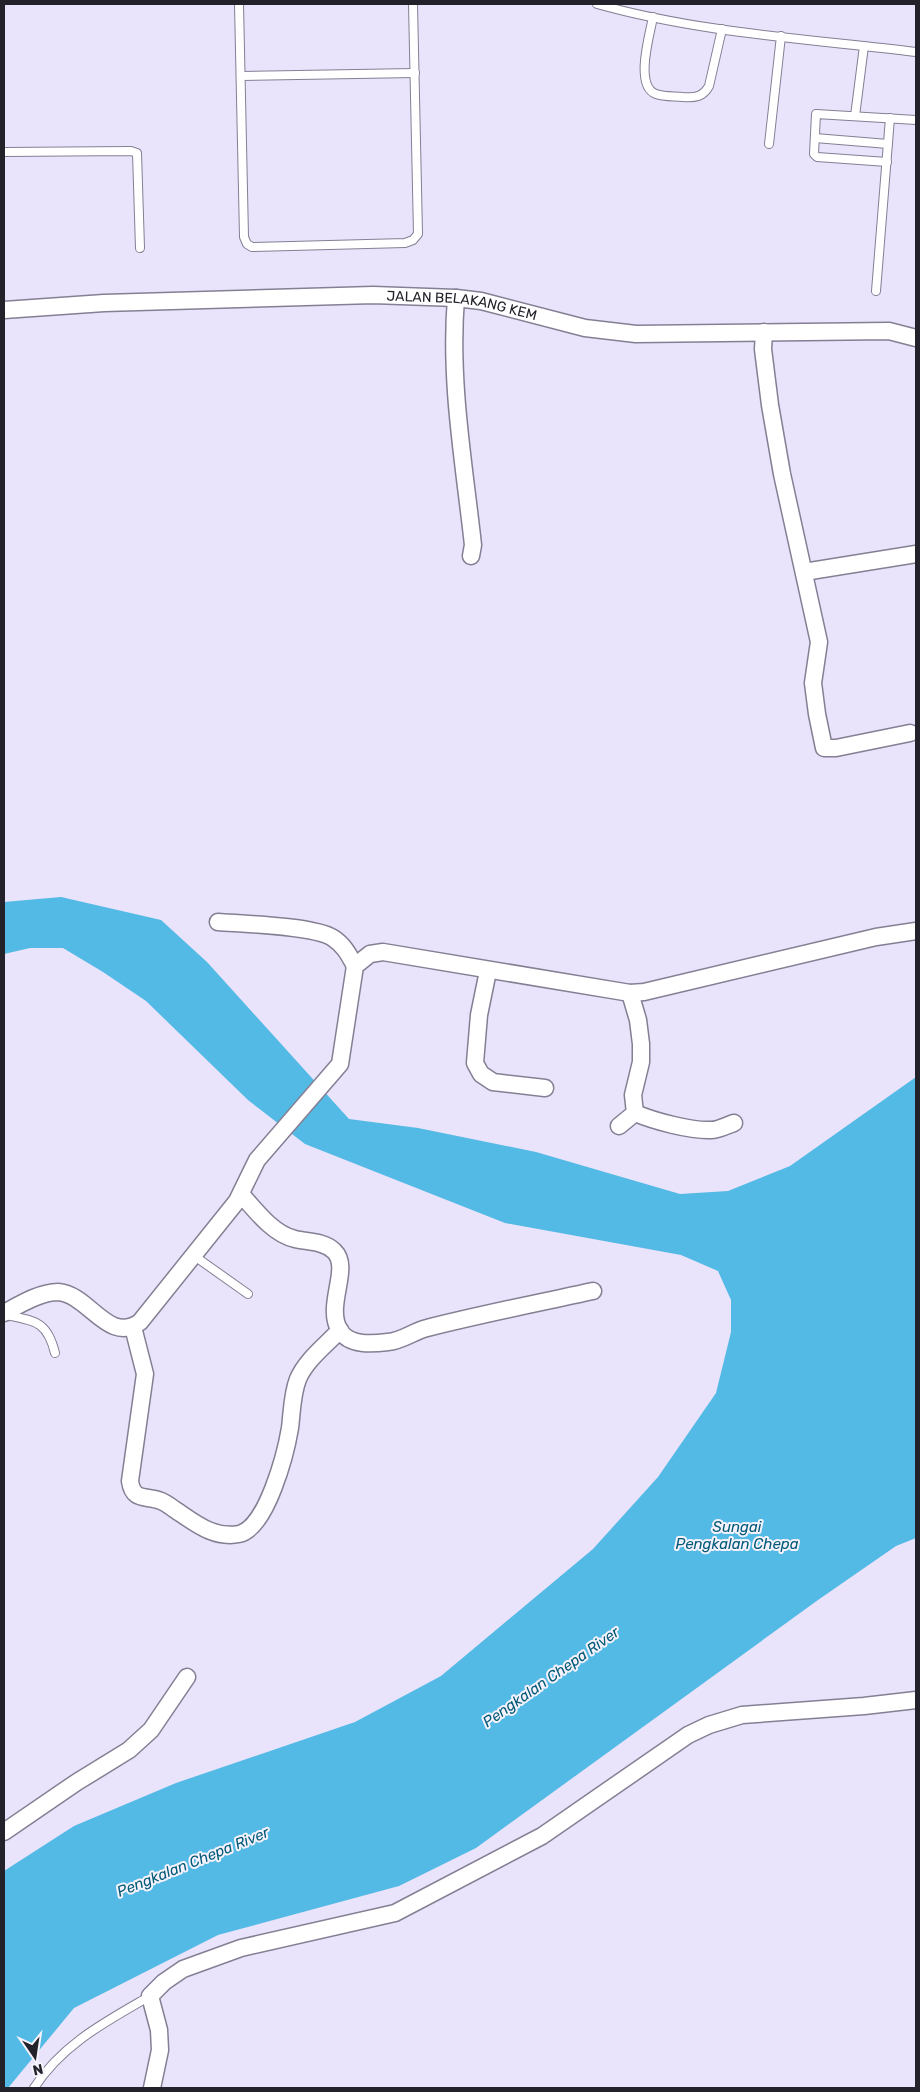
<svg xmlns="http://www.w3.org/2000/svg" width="920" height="2092" viewBox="0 0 920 2092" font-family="Rubik,sans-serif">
  <rect width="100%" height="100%" fill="#e9e3fb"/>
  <path fill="#53bae5" d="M61,897L161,920L207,962L349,1119L418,1128L536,1152L680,1194L728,1191L790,1166L916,1077V1538L896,1546L818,1600L476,1848L399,1886L218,1935L74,2008L8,2088H4V1871L74,1826L176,1783L355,1722L441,1676L593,1549L658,1477L716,1393L731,1332V1300L718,1271L681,1255L505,1223L305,1144L248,1100L146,1001L103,972L63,948H30L4,954V902Z"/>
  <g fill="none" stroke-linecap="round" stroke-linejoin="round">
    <defs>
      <g id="service">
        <path d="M239,4L244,237L247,244L252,247L405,243L413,240L418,234L413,4"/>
        <path d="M597,4C700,33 810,39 916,52"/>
        <path d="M653,17C650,34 634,86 656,94C664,97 675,96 683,97C695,98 703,97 709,86L722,29"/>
        <path d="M241,76L415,73"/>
        <path d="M855,116L864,46"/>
        <path d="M815,138L888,144"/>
        <path d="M769,144L781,36"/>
        <path d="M4,152L131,151L137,153L140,248"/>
        <path d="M887,162L817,157L814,154L816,114L916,120"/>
        <path d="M876,291L890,118"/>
        <path d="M193,1255L248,1294"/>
        <path d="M6,1315C34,1321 47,1320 55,1353"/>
        <path d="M34,2088C62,2044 107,2021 150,1996"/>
      </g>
      <g id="minor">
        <path d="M456,298C449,381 464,463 473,545L471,556"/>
        <path id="s1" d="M4,310L104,303L373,295L456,298L481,301L585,328L636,334L889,331L916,338"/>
        <path d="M764,332L763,349L770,405L782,474L819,642L813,683L817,714L824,748H836L910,733"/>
        <path d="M804,572L916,554"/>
        <path d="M218,922C244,924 315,926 333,938C344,945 349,955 355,966"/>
        <path d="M488,971L479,1015L475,1063L481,1074L493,1082L545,1088"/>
        <path d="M635,1113C654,1121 691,1131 711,1130C719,1130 727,1125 734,1123"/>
        <path d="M619,1126L635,1113L633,1095L641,1062V1044L638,1020L630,993"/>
        <path d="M241,1194C255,1210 273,1234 295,1239C307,1242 324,1241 334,1251C352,1268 324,1306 340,1331C350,1346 372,1344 388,1342C402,1341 414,1331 427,1328C482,1314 538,1303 593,1291"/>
        <path d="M4,1313C19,1305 40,1292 58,1292C89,1294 108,1345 140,1322L237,1201L257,1160L340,1064L355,966L370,954L383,952L630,993L644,992L876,937L916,931"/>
        <path d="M133,1327L145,1374L130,1481C133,1502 146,1495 161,1501C166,1503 170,1506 174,1509C194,1522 213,1539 239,1534C267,1528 286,1452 290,1428C292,1412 292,1394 298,1379C306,1360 326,1345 340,1330"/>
        <path d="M4,1832L77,1782L129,1750L151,1730L187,1677"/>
        <path d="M152,2088L160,2050L159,2030L150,1996L164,1982L183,1969L241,1948L395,1913L542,1836L688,1735L709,1725L742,1715L864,1706L916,1700"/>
      </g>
    </defs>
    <use href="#service" stroke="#857f94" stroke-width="10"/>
    <use href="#minor" stroke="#857f94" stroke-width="19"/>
    <use href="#service" stroke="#fff" stroke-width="8"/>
    <use href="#minor" stroke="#fff" stroke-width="16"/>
  </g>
  <g text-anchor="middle" stroke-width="4" stroke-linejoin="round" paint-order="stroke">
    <g font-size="14" fill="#232129" stroke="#f5f2fc">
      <text dy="5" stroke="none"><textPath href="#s1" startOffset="459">JALAN BELAKANG KEM</textPath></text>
    </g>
    <g font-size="15" font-style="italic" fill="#005a77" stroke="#f5f2fc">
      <text x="737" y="1532">Sungai<tspan x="737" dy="17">Pengkalan Chepa</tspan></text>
      <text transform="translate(551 1677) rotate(-35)" y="5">Pengkalan Chepa River</text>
      <text transform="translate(193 1862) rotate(-22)" y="5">Pengkalan Chepa River</text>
    </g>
  </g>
  <rect width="920" height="2092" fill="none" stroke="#232129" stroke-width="10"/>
  <g transform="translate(35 2057) rotate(167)" stroke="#f5f2fc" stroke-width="4" paint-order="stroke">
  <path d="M0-4L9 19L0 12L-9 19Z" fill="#232129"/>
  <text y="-8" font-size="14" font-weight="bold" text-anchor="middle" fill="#232129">N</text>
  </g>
</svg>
